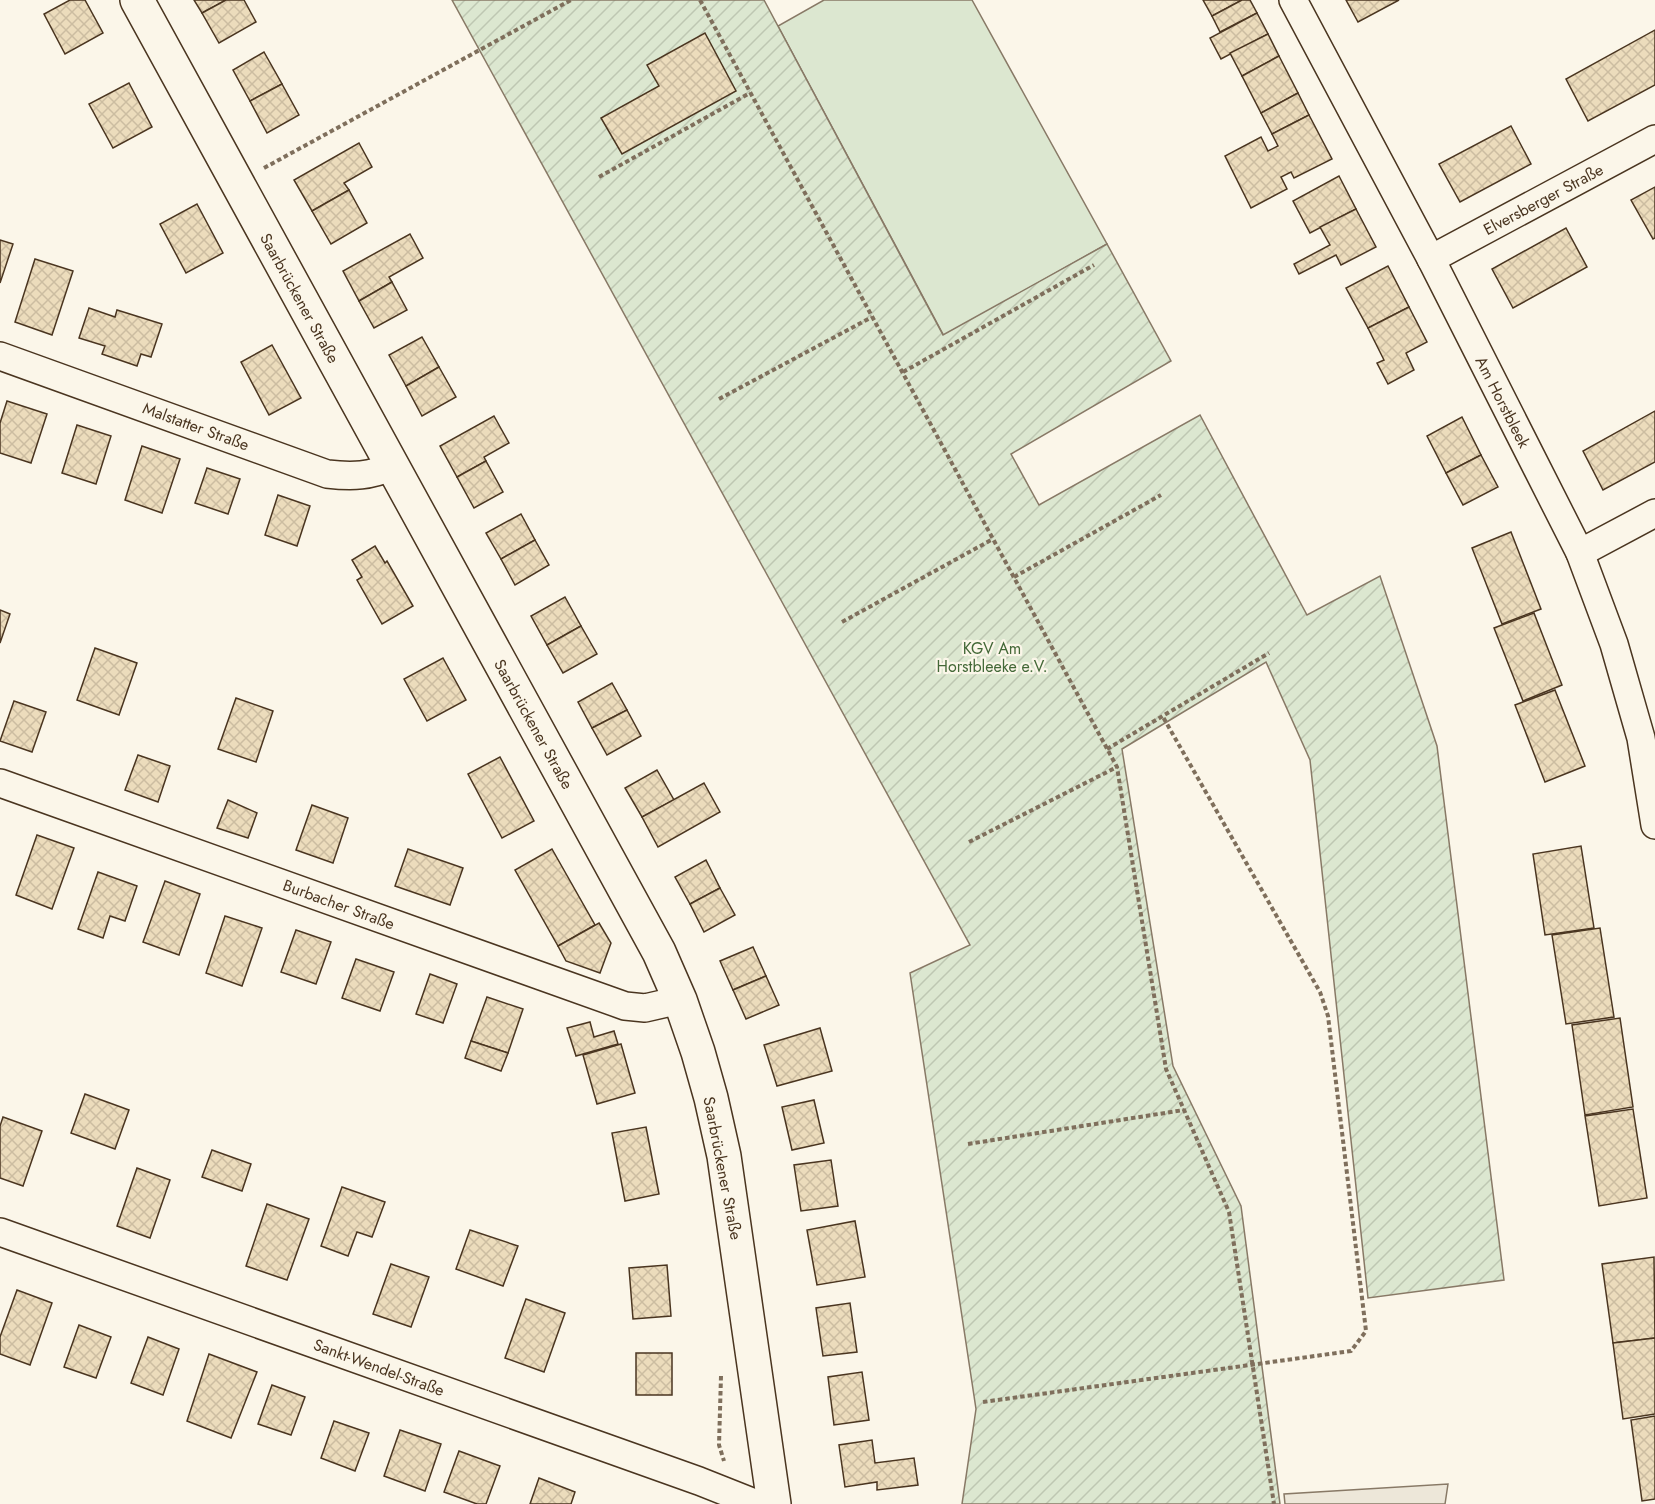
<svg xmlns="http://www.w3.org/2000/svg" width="1655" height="1504" viewBox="0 0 1655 1504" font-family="Jost,sans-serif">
  <defs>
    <pattern id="garden-furrows" width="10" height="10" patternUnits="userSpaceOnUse" patternTransform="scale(1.5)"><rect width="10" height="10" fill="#dce7d0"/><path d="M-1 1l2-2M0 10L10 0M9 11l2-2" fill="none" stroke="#bec7b2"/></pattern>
    <pattern id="building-cross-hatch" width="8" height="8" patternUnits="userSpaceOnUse" patternTransform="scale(1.5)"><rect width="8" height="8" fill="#ecdcbc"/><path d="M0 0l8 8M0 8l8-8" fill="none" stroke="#ccbda1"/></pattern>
  </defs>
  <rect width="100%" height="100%" fill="#fbf6e9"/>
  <path fill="#dce7d0" stroke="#887966" stroke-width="1.5" d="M824,0H972L1107,244L944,336L778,26Z"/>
  <path fill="url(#garden-furrows)" stroke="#887966" stroke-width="1.5" d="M452,0H764L943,335L1107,244L1171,361L1011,454L1039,505L1200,415L1307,615L1380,576L1437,746L1504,1280L1368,1298L1310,760L1266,662L1122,749L1173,1066L1241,1206L1280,1504H962L976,1409L910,973L970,945Z"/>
  <path fill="#ede7d9" stroke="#887966" stroke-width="1.5" d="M1448,1484L1445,1504H1285L1284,1494Z"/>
  <g fill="url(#building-cross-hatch)" stroke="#4a3520" stroke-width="1.5">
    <path d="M70,0H85L103,33L65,54L44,14Z"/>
    <path d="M194,0H226L202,13Z"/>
    <path d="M226,0H244L256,22L219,43L202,13Z"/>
    <path d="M1203,0H1242L1212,16Z"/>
    <path d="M1242,0H1250L1257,13L1220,32L1212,16Z"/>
    <path d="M1346,0H1399L1358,22Z"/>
    <path d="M1257,13L1268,34L1221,59L1210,38Z"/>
    <path d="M1655,30V85L1588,121L1566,79Z"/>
    <path d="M705,33L736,91L622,154L601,118L659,86L647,65Z"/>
    <path d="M1268,34L1279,56L1242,76L1230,53Z"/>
    <path d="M264,52L282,84L250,101L233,70Z"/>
    <path d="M1279,56L1298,93L1261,113L1242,76Z"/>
    <path d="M129,83L152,127L113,148L89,104Z"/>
    <path d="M282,84L299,115L267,133L250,101Z"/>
    <path d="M1298,93L1309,115L1272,134L1261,113Z"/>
    <path d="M1309,115L1332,159L1294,178L1291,172L1281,177L1287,189L1251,208L1225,156L1261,137L1268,151L1278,146L1272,134Z"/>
    <path d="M1511,126L1531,164L1460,202L1439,164Z"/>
    <path d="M359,143L372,167L344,183L349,190L312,211L294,180Z"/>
    <path d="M1339,176L1356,209L1310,233L1293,201Z"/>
    <path d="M1655,187V238L1653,239L1631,200Z"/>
    <path d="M349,190L367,223L331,244L312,211Z"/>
    <path d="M197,204L223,253L186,273L160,224Z"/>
    <path d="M1356,209L1376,247L1341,265L1336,255L1299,274L1294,264L1330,245L1320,227Z"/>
    <path d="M1566,228L1587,267L1513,308L1492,269Z"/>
    <path d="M410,234L423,258L389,277L392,282L359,301L343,271Z"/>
    <path d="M0,240L13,244L0,283Z"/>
    <path d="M35,259L73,271L52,335L15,322Z"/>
    <path d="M1388,266L1409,307L1368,328L1346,288Z"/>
    <path d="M392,282L407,310L374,328L359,301Z"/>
    <path d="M1409,307L1427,342L1406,353L1414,370L1388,384L1377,363L1384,360L1368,328Z"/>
    <path d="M89,308L115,317L117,310L162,324L151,357L141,354L137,366L102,354L105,346L79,338Z"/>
    <path d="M422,337L439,367L406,386L389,355Z"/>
    <path d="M272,345L301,398L269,415L241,362Z"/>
    <path d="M439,367L456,397L422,416L406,386Z"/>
    <path d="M7,401L47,414L31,463L0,453V423Z"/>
    <path d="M1655,411V462L1603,490L1583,451Z"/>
    <path d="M494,416L509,443L484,457L486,461L457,477L440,446Z"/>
    <path d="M1462,417L1481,455L1446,473L1427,436Z"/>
    <path d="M77,425L111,436L96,484L62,473Z"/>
    <path d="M142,446L180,459L162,513L125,500Z"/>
    <path d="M1481,455L1498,487L1463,505L1446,473Z"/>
    <path d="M486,461L503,492L474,508L457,477Z"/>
    <path d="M207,468L240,479L228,514L195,503Z"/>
    <path d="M278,495L310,506L297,546L265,535Z"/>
    <path d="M521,514L535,540L501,559L486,533Z"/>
    <path d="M1511,532L1541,609L1502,624L1472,548Z"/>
    <path d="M535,540L549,565L515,585L501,559Z"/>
    <path d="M375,546L385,563L387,561L413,606L382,624L357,580L362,577L352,560Z"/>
    <path d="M565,597L581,626L547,645L531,616Z"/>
    <path d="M0,610L10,614L0,643Z"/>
    <path d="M1534,613L1562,685L1523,701L1494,628Z"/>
    <path d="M581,626L597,654L563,673L547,645Z"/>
    <path d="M95,648L137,663L119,715L77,700Z"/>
    <path d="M443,658L466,700L427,721L404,679Z"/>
    <path d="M612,683L627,710L592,728L578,702Z"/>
    <path d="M1555,690L1585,766L1545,782L1515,705Z"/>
    <path d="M236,698L273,711L256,762L218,749Z"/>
    <path d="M14,701L46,712L32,752L0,741Z"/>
    <path d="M627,710L641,736L607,755L592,728Z"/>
    <path d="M138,755L170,766L158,802L125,790Z"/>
    <path d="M500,757L534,821L502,838L468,774Z"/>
    <path d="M657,770L674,800L642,817L625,788Z"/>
    <path d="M704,783L720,812L658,847L642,817Z"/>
    <path d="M228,800L257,813L248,838L217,828Z"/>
    <path d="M312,805L348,818L333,863L296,850Z"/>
    <path d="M37,835L74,848L52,909L16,895Z"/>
    <path d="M1581,846L1594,928L1545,935L1533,854Z"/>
    <path d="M408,849L463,868L450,905L395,886Z"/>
    <path d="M552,849L595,925L558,946L515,870Z"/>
    <path d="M706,860L720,888L690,904L675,877Z"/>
    <path d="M98,872L137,886L125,921L110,916L103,938L78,929Z"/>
    <path d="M165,881L200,894L179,955L143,942Z"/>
    <path d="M720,888L735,915L704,932L690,904Z"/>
    <path d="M225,916L262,928L242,986L206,973Z"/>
    <path d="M599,923L611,943L600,973L566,961L558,946Z"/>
    <path d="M1600,928L1614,1017L1566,1024L1552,935Z"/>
    <path d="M296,930L331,942L316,984L281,972Z"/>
    <path d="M753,947L766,976L733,990L720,961Z"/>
    <path d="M356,959L394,972L380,1011L342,998Z"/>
    <path d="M430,974L457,984L443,1023L416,1014Z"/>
    <path d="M766,976L779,1005L746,1019L733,990Z"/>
    <path d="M487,997L523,1009L508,1053L471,1041Z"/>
    <path d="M1620,1018L1633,1107L1585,1115L1572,1025Z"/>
    <path d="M590,1022L594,1037L614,1031L618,1044L576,1056L567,1028Z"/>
    <path d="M820,1028L832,1071L777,1086L764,1045Z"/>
    <path d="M471,1041L508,1053L501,1071L465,1058Z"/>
    <path d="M621,1044L635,1093L597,1104L583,1055Z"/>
    <path d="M85,1094L129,1110L115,1149L71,1133Z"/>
    <path d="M814,1100L824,1143L792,1150L782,1107Z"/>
    <path d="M1633,1109L1647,1198L1599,1206L1585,1116Z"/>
    <path d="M3,1117L42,1131L23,1186L0,1178V1126Z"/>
    <path d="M646,1127L659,1194L625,1201L612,1133Z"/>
    <path d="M212,1150L251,1164L242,1191L202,1177Z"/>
    <path d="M831,1160L838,1206L801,1211L794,1165Z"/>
    <path d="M137,1168L170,1180L150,1238L117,1226Z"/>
    <path d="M342,1187L385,1202L372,1237L357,1232L348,1256L321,1246Z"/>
    <path d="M267,1204L309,1219L287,1280L246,1266Z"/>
    <path d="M855,1221L865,1277L817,1285L807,1230Z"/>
    <path d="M470,1230L518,1246L503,1286L456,1269Z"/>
    <path d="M1654,1257L1655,1338L1613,1343L1602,1264Z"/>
    <path d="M391,1264L429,1277L411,1327L373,1314Z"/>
    <path d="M667,1265L671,1316L633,1319L629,1268Z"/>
    <path d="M17,1290L52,1303L30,1365L0,1354V1337Z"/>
    <path d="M526,1299L565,1313L544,1372L505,1358Z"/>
    <path d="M850,1303L857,1352L823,1356L816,1308Z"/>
    <path d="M79,1325L111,1337L96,1378L64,1367Z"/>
    <path d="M148,1337L179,1349L163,1395L131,1383Z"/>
    <path d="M1655,1338V1414L1623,1419L1613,1343Z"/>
    <rect x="636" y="1353" width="36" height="42"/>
    <path d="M209,1354L257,1372L231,1438L187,1421Z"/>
    <path d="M862,1372L869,1420L834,1425L828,1377Z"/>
    <path d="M272,1385L305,1397L291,1435L258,1424Z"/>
    <path d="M1655,1416V1499L1642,1501L1631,1420Z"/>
    <path d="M334,1421L369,1433L355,1471L321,1458Z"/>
    <path d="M400,1430L441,1444L425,1491L384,1476Z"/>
    <path d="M872,1440L875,1463L914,1458L918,1485L877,1490V1482L845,1487L839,1445Z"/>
    <path d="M459,1451L500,1466L486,1504H477L444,1492Z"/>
    <path d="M539,1478L575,1492L571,1504H530Z"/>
  </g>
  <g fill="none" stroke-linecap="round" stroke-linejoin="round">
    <defs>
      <g id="street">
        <path d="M1293,0L1431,259L1580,553L1614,644L1641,738L1655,825"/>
        <path d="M1431,259L1655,139"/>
        <path d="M0,356L327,474C354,477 369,476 394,466"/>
        <path d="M1580,553L1655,513"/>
        <path d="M0,783L625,1006L645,1008L680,1000"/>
        <path d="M0,1232L699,1481L757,1504"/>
      </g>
      <path id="secondary" d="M137,0L659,952L680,1000L698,1052L711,1098L724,1156L774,1504"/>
    </defs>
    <use href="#street" stroke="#4a3520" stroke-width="30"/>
    <use href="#secondary" stroke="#4a3520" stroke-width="36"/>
    <g stroke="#7f6f5c" stroke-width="4" stroke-dasharray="4.5 3" stroke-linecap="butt">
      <path d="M700,0L1117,767L1166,1069L1229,1212L1274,1504"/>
      <path d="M264,168L571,0"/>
      <path d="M599,177L750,93"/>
      <path d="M903,372L1094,265"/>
      <path d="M719,399L872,317"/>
      <path d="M1014,577L1161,495"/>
      <path d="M842,622L993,539"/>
      <path d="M1107,749L1269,653"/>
      <path d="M969,842L1117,767"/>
      <path d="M968,1144L1184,1110"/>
      <path d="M721,1376L719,1445L724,1461"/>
      <path d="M983,1402L1351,1351L1366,1331L1328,1016L1320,992L1163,717"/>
    </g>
    <use href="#street" stroke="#fbf6e9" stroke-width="27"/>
    <use href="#secondary" stroke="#fbf6e9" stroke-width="33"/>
  </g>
  <g text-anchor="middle" stroke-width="4.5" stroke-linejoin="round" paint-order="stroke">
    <g font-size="16" fill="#4a3520" stroke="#fbf6e9">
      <text transform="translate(1543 199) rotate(-28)" y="6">Elversberger Straße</text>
      <text transform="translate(300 298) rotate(61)" y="6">Saarbrückener Straße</text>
      <text transform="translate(1503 402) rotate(63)" y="6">Am Horstbleek</text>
      <text transform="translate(196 426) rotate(20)" y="6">Malstatter Straße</text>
      <text transform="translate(534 724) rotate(61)" y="6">Saarbrückener Straße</text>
      <text transform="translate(339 904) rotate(20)" y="6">Burbacher Straße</text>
      <text transform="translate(723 1168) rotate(79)" y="6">Saarbrückener Straße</text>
      <text transform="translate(379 1367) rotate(20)" y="6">Sankt-Wendel-Straße</text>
    </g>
    <g font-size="16" fill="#436837" stroke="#fbf6e9">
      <text x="992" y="654">KGV Am<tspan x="992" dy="18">Horstbleeke e.V.</tspan></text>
    </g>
  </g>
</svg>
